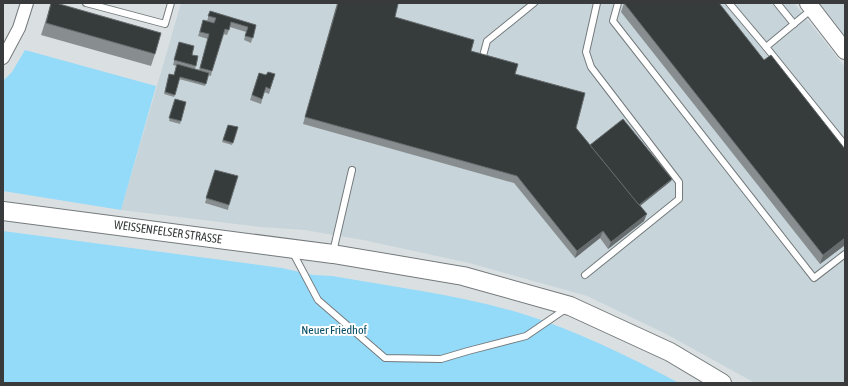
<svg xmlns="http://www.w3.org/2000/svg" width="848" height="386" viewBox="0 0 848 386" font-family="'Asap Condensed',sans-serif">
  <rect width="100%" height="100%" fill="#dae0e2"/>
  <g fill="#c7d5db">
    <path d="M181,3H794L845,67V383H755L666,334L587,296L469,263L363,240L304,230L260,227L121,210Z"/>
    <path d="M817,3H845V40Z"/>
  </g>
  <g fill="#94daf9">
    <path d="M25,50L156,86L121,210L3,191V81L12,72Z"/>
    <path d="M3,231L282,268L313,275L332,276C395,287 459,295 520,313C575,330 628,356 679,383H3Z"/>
  </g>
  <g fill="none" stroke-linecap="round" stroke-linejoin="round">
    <defs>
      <g id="lane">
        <path d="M86,3L165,24L171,3"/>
        <path d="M618,3L613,21L814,278L845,254"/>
        <path d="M729,3L766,47"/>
        <path d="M777,3L794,24"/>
        <path d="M812,9L766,47L845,145"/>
        <path d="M483,56L487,41L534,3"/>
        <path d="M292,251L318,300L385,358L441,359L468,351L526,336L567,308"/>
        <path d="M333,252L352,170"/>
        <path d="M585,275L679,199V182L591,67L586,52L597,3"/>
      </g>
      <path id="street" d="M3,58L19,28L27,3"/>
      <path id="secondary" d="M808,3L845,51"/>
      <path id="primary" d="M3,211L333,254L463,276L570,306L670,352L722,383"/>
    </defs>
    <use href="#lane" stroke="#757a7c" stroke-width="8"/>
    <use href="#street" stroke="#757a7c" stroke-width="14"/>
    <use href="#secondary" stroke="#757a7c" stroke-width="18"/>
    <use href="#primary" stroke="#757a7c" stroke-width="20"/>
    <use href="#lane" stroke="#fff" stroke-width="6"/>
    <use href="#street" stroke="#fff" stroke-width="12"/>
    <use href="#secondary" stroke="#fff" stroke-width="16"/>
    <use href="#primary" stroke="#fff" stroke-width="18"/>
  </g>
  <g fill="#888e8f">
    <path d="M51,3L155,54L151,66L41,35L48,13Z"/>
    <path d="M337,3H398L395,17L471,51L515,74L576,128L590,145L672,179L671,181L640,206L644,221L608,249L600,238L575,258L514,183L303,124Z"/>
    <path d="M624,3H719L764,60L845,245L820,264L621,12Z"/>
    <path d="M210,11L256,25L251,43L244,40L246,32L230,27L227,35L223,34L212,71L211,76L208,75L205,86L179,79L174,97L164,94L169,74L174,75L176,66L173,65L179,42L192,55L198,56L195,69L199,70L208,39L198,36L203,20L207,21Z"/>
    <path d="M259,73L266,75L275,74L269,94L264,92L261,104L250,100Z"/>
    <path d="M174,101L181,121L180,124L169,121Z"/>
    <path d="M228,125L238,127L232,145L222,142Z"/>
    <path d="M215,170L229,205L228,210L205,203Z"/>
  </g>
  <g fill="#676c6e">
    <path d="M672,179L671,181L635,210L636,207Z"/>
    <path d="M647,214L644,221L608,249L611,242Z"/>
    <path d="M603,231L600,238L575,258L577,251Z"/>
    <path d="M845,238V245L820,264L823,255Z"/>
  </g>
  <g fill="#363b3c" stroke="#676c6e">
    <path d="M51,3H56L161,33L155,54L46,23Z"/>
    <path d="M338,3H398V4L395,17L474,40L471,51L518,64L515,74L585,93L576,128L647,214L611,242L603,231L577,251L517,176L305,117Z"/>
    <path d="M624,3H719L764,60L771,55L845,149V238L823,255Z"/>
    <path d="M210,11L256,25L253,38L245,36L248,27L231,22L229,30L225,29L212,71L200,68L209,34L200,32L203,20L214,23L216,18L208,16Z"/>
    <path d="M179,42L194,46L192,55L198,56L196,66L174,60Z"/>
    <path d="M177,64L209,73L206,84L180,77L175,95L165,92L169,74L174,75Z"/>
    <path d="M268,72L275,74L270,89L266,87L262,99L252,95L259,73L266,75Z"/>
    <path d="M175,99L186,102L181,121L169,118Z"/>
    <path d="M623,119L672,179L639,205L590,145Z"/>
    <path d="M228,125L238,127L233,143L223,140Z"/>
    <path d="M215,170L238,176L229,205L206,198Z"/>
  </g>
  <g text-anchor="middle" stroke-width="4" stroke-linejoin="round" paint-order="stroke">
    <g font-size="12" fill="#383a3b" stroke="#fff">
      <text transform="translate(168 232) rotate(8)" y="4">WEISSENFELSER STRASSE</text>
    </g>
    <g font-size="12" fill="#034d65" stroke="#fff">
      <text x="334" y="334">Neuer Friedhof</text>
    </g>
  </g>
  <rect width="848" height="386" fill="none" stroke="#383a3b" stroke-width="8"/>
</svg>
